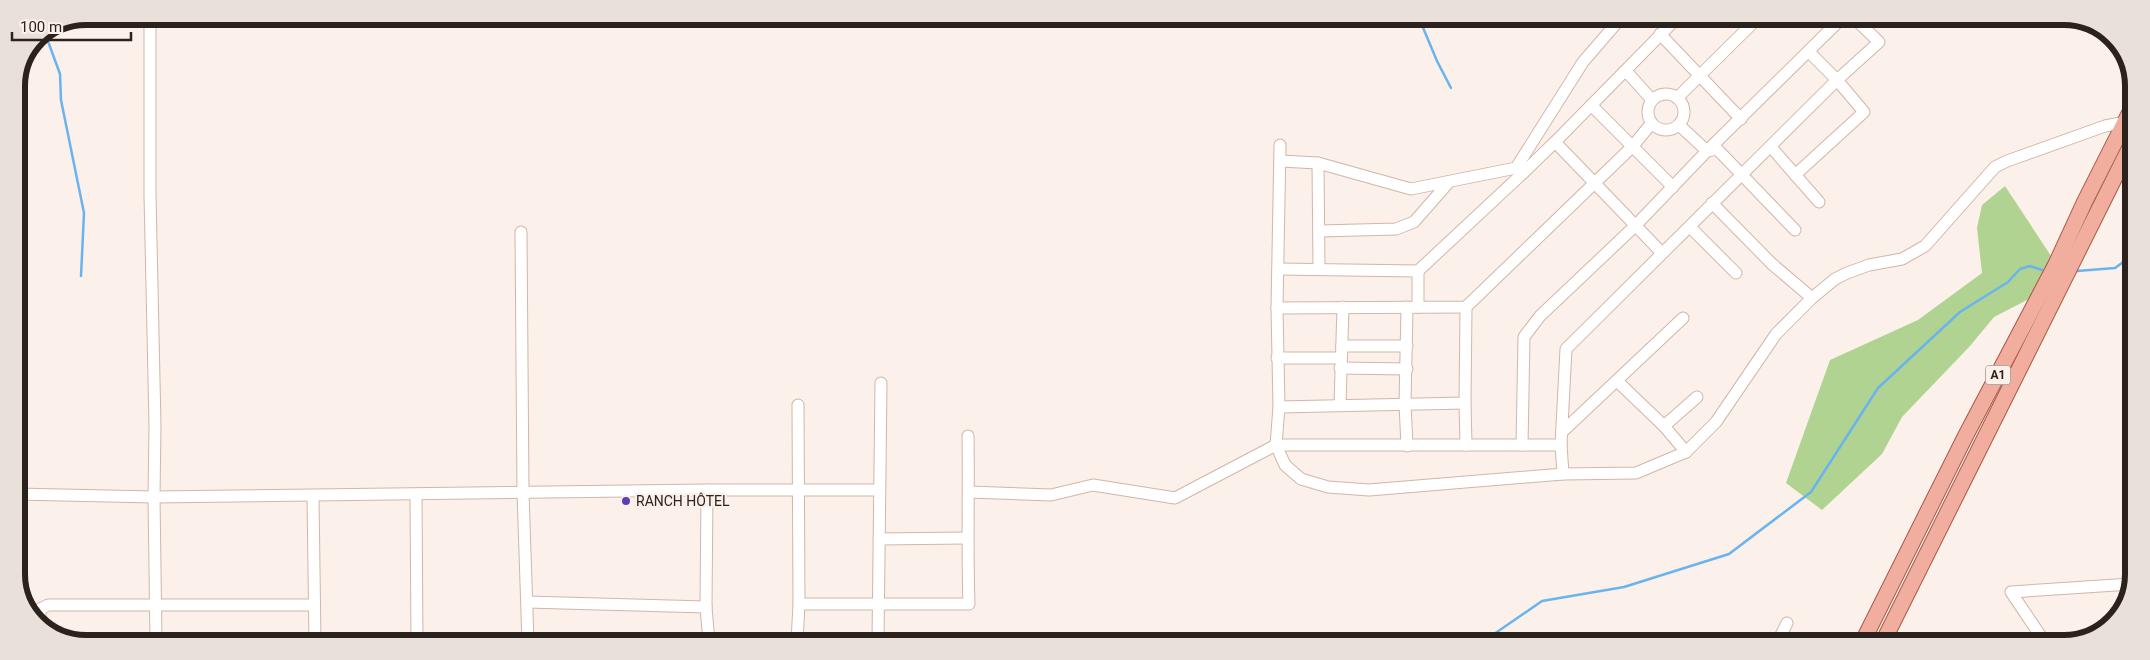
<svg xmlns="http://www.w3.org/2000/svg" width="2150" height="660" viewBox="0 0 2150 660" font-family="Roboto,sans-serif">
  <rect width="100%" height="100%" fill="#fbf0ea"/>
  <path fill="#b1d392" d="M2005,186L2053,259L2031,298L1994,317L1970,346L1902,417L1882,454L1822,510L1786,483L1830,360L1918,320L1982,273L1977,228L1982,205Z"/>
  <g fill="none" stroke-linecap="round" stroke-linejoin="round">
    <g stroke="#69b4ee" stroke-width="2.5">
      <path d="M1419,18L1437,61L1451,88"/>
      <path d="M45,33L60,74L61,100L84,213L81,276"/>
      <path d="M2077,271L2115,268L2133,255"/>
      <path d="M1481,643L1542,601L1624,587L1729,554L1811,492L1878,388L1960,312L2008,282L2020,269L2030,266L2042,270"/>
    </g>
    <defs>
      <g id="minor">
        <path d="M150,16V195L155,425L154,497L156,641"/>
        <path d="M1660,34L1741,119"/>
        <path d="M1626,71L1652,100"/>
        <circle cx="1666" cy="112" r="18"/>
        <path d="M1677,98L1758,18"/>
        <path d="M1591,105L1673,187"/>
        <path d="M1679,125L1707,151L1717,149L1795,230"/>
        <path d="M1555,142L1662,253"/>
        <path d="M1280,145L1277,308L1279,407L1276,445L1285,465L1301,479L1328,487L1369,490L1563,474L1636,473L1686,452L1716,422L1776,334L1812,298L1835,279L1847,273L1869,265L1902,259L1925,246L1995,167L2007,161L2105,126L2126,122"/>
        <path d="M1771,147L1819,202"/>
        <path d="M1280,161L1318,163L1411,189L1516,168L1583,62L1621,18"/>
        <path d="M1318,163L1319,269"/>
        <path d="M1523,173L1555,142L1677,18"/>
        <path d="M1795,175L1864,112L1837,80L1809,52"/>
        <path d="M1712,203L1772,264L1812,298"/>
        <path d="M1690,227L1736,273"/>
        <path d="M1320,231L1396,229L1414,222L1449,182"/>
        <path d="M521,232L523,493L528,642"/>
        <path d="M1278,269L1418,271L1523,173L1516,168"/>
        <path d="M1418,271V307"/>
        <path d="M1466,307L1465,403L1466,445"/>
        <path d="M1277,308L1466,307L1632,147L1651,124"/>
        <path d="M1342,346H1407"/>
        <path d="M1277,358H1340"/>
        <path d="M1340,368L1407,369"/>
        <path d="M1617,381L1664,426L1686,452"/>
        <path d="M1340,405L1343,307"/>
        <path d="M1279,407L1465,403"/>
        <path d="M1664,426L1697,397"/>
        <path d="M1562,432L1683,318"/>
        <path d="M1522,445L1524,337L1540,316L1635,226L1707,151L1842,18"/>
        <path d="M1407,446L1405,404L1407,307"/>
        <path d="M1563,474L1561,445L1566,349L1837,80L1879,42L1854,18"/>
        <path d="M707,490L706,607L709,642"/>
        <path d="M969,492L1051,495L1093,485L1175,498L1276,445H1561"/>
        <path d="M16,494L154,497L707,490H878"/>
        <path d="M416,495L417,642"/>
        <path d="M313,496L315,642"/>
        <path d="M879,539L967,538"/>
        <path d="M527,602L706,607"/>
        <path d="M799,604H969C967,548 969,492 968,436"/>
        <path d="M40,623V609L48,605H314"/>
        <path d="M797,642L799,604L798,405"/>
        <path d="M878,642L881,383"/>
        <path d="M1777,643L1787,623"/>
        <path d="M2046,644L2011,592L2131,584"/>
      </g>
      <g id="major">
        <path d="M1862,643L1966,435L2056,264L2085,201L2133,106"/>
        <path d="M1882,644L2133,141"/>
      </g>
    </defs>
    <use href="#minor" stroke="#d1b6a9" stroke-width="13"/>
    <use href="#major" stroke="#a65947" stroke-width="17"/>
    <use href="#minor" stroke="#fff" stroke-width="11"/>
    <use href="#major" stroke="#f1ad9e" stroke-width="15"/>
  </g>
  <circle fill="#5a40b8" stroke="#fbf0ea" stroke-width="2" cx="626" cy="501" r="5"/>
  <g text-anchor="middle" stroke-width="4.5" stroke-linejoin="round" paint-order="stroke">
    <rect fill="#fbf0ea" stroke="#6a605a" stroke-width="1" x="1985.5" y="365.5" width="25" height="19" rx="4"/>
    <g font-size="12" font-weight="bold" fill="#2c221d">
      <text x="1998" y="379">A1</text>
    </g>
    <g font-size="14" fill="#2c221d" stroke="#fbf0ea" text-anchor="start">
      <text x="636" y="506">RANCH HÔTEL</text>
    </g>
  </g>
  <path d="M0 0H2150V660H0ZM86 25H2064A61 61 0 0 1 2125 86V574A61 61 0 0 1 2064 635H86A61 61 0 0 1 25 574V86A61 61 0 0 1 86 25Z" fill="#eae0da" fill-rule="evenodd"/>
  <path fill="none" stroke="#2c221d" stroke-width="6" d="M86 25H2064A61 61 0 0 1 2125 86V574A61 61 0 0 1 2064 635H86A61 61 0 0 1 25 574V86A61 61 0 0 1 86 25Z"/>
  <path d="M12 32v8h119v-8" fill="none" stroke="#2c221d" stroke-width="2.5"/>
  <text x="20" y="32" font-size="15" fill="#2c221d" stroke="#fbf0ea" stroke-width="4" paint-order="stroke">100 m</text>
</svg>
